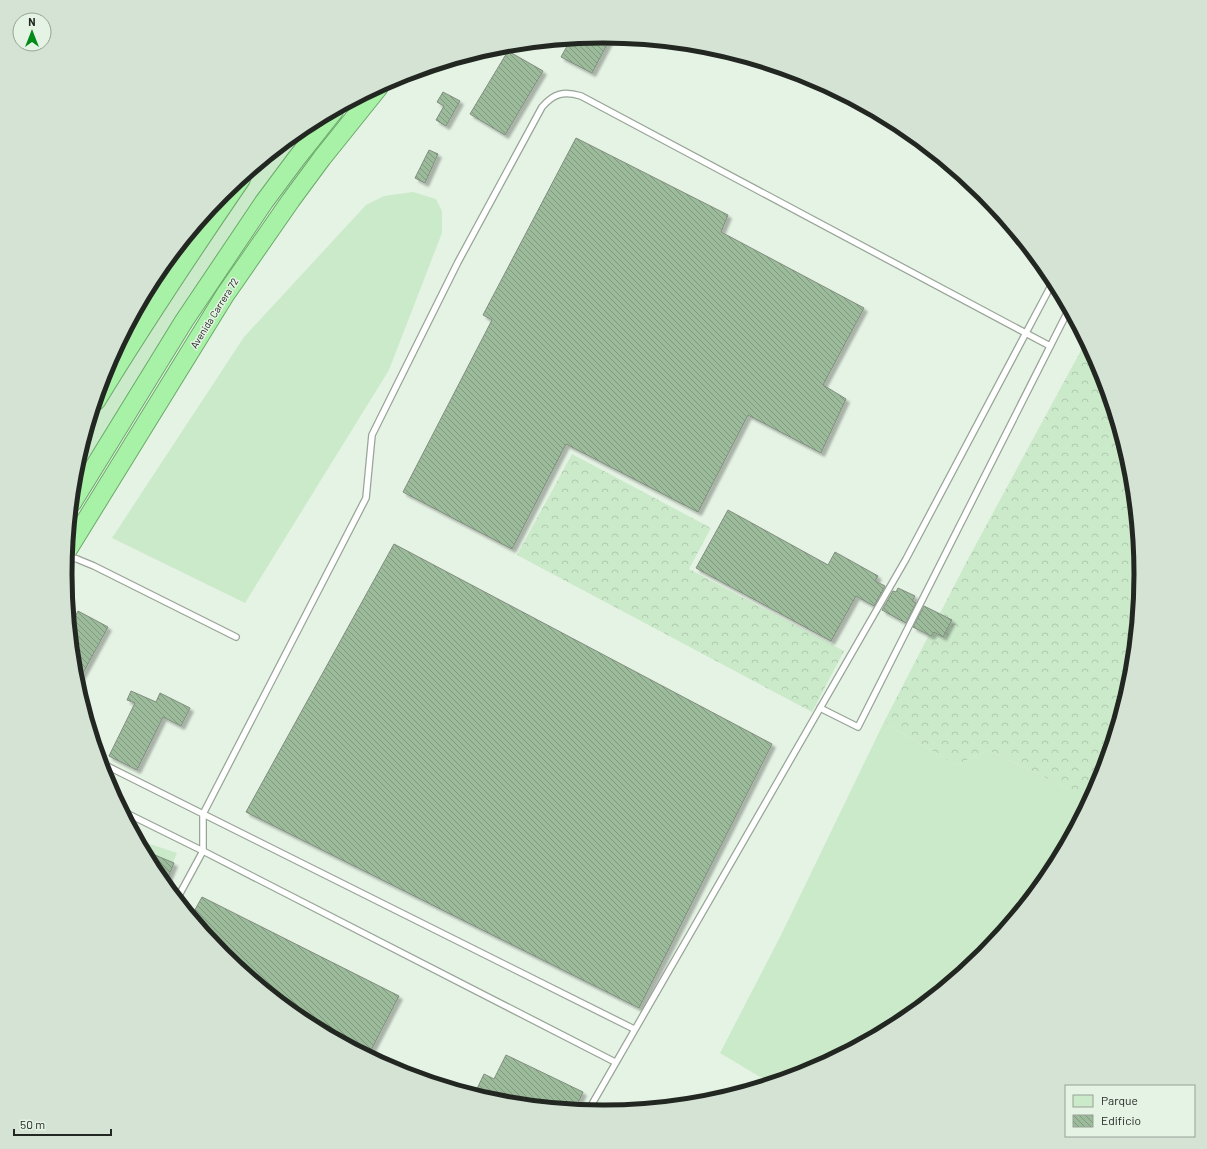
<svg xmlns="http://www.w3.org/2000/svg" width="1207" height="1149" viewBox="0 0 1207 1149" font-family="Barlow,sans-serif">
  <defs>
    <pattern id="forest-crowns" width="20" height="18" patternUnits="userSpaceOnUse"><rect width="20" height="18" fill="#cbeaca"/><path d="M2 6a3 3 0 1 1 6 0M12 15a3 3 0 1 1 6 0" fill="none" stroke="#aec9ad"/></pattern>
    <pattern id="building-back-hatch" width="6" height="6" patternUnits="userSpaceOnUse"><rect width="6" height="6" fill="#9cbb9b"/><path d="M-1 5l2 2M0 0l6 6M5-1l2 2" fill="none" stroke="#7f987e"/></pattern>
    <filter id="shadow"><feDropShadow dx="3.5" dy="3.5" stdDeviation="1" flood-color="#0004"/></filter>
  </defs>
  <rect width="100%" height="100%" fill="#e5f3e4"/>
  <g fill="#cbeaca">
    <path d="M321,118L74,486L75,469L88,427L177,283L258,165L305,127Z"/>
    <path d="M413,192L436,199L442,211V233L389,370L245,603L112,538L244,337L366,205L384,196Z"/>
    <path d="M1132,675V680L1101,781L1051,874L984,955L902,1022L809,1072L772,1084L720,1053L781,935L884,722L956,765L988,750L1090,799Z"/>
    <path d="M138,840L177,853L164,883L156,873Z"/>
  </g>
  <g fill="url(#forest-crowns)">
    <path d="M1086,341L1101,369L1132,470L1142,575L1132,675L1090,799L988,750L956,765L884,722L968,559Z"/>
    <path d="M572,454L711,528L689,569L844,651L812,712L517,555Z"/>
  </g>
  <g fill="url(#building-back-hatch)" stroke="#818d80" filter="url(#shadow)">
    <path d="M604,36L611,37L592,73L561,57L571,39Z"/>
    <path d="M508,51L543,71L505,135L470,114Z"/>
    <path d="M443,92L460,101L446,126L436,120L444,106L437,102Z"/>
    <path d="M576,138L728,215L721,232L864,308L823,385L846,399L821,453L748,415L698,512L566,444L512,549L403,492L492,320L483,315Z"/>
    <path d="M429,150L438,154L425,183L415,178Z"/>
    <path d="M728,510L828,565L835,552L878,576L875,581L885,586L874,606L856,596L831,641L696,568Z"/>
    <path d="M394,544L772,744L639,1008L246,812Z"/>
    <path d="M898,588L915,596L912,601L916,603L906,623L882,610L893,591L896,592Z"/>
    <path d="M924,606L952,620L943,637L934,632L931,636L913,627Z"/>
    <path d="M78,611L108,627L77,684L75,679L70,626Z"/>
    <path d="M131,691L156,702L160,693L190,708L181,726L163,717L137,770L109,756L135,703L127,700Z"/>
    <path d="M143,850L174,863L165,885L156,873Z"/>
    <path d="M202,897L399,996L368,1056L304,1022L223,955L191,917Z"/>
    <path d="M506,1055L583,1092L575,1110L498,1103L474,1095L484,1074L494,1079Z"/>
  </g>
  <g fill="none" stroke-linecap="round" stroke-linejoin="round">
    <defs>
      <g id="service">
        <path d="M67,556L77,559L94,566L236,637"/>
        <path d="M820,708L858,727L1069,309"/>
        <path d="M101,763L634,1029"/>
        <path d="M122,811L203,851L615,1062"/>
        <path d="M177,899L203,851V814L366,498L372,435L458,262L542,107C554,93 564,91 581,96L1050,346"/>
        <path d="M588,1111L906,559L1054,280"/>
      </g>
      <g id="trunk">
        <path d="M96,401C142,326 191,252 241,179"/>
        <path d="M72,503L184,321L264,202L296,159L334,111"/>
        <path d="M67,551L225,295L291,200L322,158L379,87"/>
      </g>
    </defs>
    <use href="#service" stroke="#98a598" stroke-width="8"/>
    <use href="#trunk" stroke="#6ba86a" stroke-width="20"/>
    <use href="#service" stroke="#fff" stroke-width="5.5"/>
    <use href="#trunk" stroke="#a8f2a7" stroke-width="18"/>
  </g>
  <g text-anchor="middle" stroke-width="3" stroke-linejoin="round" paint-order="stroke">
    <g font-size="10" fill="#222722" stroke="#e5f3e4">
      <text transform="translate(214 313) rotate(-58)" y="4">Avenida Carrera 72</text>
    </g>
  </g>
  <path d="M0 0H1207V1149H0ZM72 574a531 531 0 1 1 1062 0a531 531 0 1 1-1062 0Z" fill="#d5e3d4" fill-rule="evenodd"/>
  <path fill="none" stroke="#222722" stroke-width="5" d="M72 574a531 531 0 1 1 1062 0a531 531 0 1 1-1062 0Z"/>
  <rect x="1065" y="1085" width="130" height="52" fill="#e5f3e4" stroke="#97a196"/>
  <rect x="1073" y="1095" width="20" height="12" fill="#cbeaca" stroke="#97a196"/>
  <text x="1101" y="1105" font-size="12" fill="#222722">Parque</text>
  <rect x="1073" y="1115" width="20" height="12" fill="url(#building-back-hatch)" stroke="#97a196"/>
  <text x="1101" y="1125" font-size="12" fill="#222722">Edificio</text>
  <g transform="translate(32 32)"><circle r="19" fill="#e5f3e4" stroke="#97a196"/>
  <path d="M0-3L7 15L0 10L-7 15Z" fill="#028b19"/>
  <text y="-6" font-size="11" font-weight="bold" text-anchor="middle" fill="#222722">N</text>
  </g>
  <path d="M14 1129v6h97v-6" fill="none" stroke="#222722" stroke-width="2"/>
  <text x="20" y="1129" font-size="12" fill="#222722" stroke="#e5f3e4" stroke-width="3" paint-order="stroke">50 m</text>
</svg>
